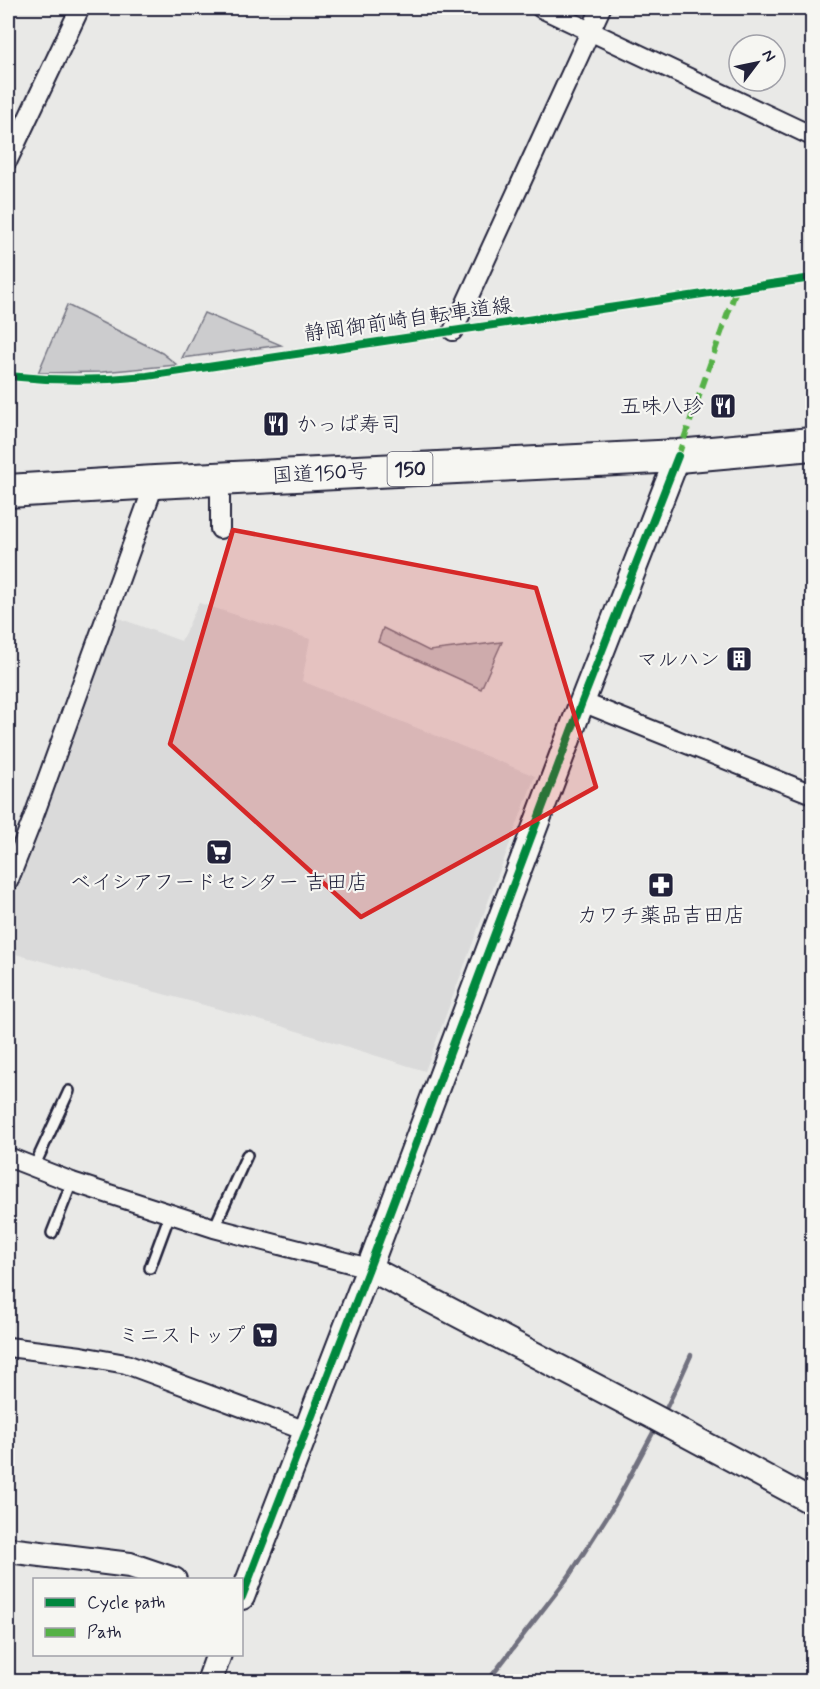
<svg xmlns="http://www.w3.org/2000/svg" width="820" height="1689" viewBox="0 0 820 1689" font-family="Mynerve,'Klee One',sans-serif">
  <rect width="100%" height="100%" fill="#e9e9e7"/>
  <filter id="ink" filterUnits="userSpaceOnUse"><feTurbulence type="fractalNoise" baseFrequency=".0167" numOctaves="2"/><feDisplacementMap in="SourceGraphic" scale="12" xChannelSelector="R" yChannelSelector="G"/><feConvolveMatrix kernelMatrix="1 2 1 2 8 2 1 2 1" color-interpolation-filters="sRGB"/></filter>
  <g filter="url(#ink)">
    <path fill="#dadada" d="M199,603L310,639L302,681L535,776L425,1071L281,1026L8,952V906L116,617L181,641Z"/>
    <g fill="#ccccce" stroke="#777784" stroke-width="1.5">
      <path d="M67,305L162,353L177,365L102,372L38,373Z"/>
      <path d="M204,313L281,345L182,358Z"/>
      <path d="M383,628L429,651L502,642L481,689L378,642Z"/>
    </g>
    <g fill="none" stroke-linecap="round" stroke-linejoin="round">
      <g stroke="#71717f" stroke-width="4.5">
        <path d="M663,1415L677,1386L691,1355"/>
        <path d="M487,1682L569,1576L615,1504L656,1427"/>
      </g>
      <defs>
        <g id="lane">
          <path d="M34,1167L69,1091"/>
          <path d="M214,1228L247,1155"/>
          <path d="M52,1233L72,1182"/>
          <path d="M150,1268L170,1214"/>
        </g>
        <g id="street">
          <path d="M541,8L812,136"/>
          <path d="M8,160L80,8"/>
          <path d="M453,331L601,8"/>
          <path d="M220,478V529"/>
          <path d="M582,702L812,794"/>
          <path d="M8,882L32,821L155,482"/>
          <path d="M8,1157L72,1182L214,1228L369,1268"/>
          <path d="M8,1347L81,1356L126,1364L306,1431"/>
        </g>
        <g id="secondary">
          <path d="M369,1268L654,1417L812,1502"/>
          <path d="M8,1550L130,1565L174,1580"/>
          <path d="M242,1597L369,1268L582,702L678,456"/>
          <path d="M209,1682L219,1654"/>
        </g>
        <path id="highway" d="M8,491L155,482L678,456L812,444"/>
      </defs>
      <use href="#lane" stroke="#22223b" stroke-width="14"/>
      <use href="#street" stroke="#22223b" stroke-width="22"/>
      <use href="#secondary" stroke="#22223b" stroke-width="28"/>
      <use href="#highway" stroke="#22223b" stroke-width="36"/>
      <use href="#lane" stroke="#f6f6f2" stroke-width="9"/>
      <use href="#street" stroke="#f6f6f2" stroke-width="18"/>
      <use href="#secondary" stroke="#f6f6f2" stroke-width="24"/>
      <use href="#highway" stroke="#f6f6f2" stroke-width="32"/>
      <path stroke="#55b146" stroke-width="6" stroke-dasharray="12 6" stroke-linecap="butt" d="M678,456L736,290"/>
      <defs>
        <g id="cycleway">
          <path d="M8,376C55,381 100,381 147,376L812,278"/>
          <path d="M242,1597L369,1268L582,702L678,456"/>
        </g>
      </defs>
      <use href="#cycleway" stroke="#f6f6f2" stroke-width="11"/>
      <use href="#cycleway" stroke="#00873e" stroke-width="8"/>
    </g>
  </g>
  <path fill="#d62828" fill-opacity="0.2" stroke="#d62828" stroke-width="4.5" stroke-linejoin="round" d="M233,530L536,588L596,787L361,917L170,744Z"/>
  <defs>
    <symbol id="restaurant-square" viewBox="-11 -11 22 22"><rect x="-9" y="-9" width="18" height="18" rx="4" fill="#22223b" stroke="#f6f6f2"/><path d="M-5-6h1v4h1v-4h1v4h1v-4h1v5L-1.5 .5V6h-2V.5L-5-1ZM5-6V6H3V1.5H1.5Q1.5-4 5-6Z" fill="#fff"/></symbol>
    <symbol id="building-square" viewBox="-11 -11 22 22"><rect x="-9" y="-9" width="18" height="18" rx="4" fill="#22223b" stroke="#f6f6f2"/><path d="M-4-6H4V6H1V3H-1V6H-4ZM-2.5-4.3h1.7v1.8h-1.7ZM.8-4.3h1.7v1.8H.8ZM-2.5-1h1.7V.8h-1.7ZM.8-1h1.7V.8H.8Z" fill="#fff"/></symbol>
    <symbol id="supermarket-square" viewBox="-11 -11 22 22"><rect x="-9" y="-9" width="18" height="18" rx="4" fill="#22223b" stroke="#f6f6f2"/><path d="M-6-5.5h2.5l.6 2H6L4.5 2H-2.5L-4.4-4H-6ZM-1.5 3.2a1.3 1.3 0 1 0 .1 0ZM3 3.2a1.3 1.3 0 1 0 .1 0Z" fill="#fff"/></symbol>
    <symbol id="pharmacy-square" viewBox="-11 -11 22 22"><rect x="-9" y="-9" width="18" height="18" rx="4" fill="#22223b" stroke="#f6f6f2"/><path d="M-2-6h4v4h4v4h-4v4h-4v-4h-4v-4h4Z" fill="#fff"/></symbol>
  </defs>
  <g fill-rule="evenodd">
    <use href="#restaurant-square" x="708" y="391" width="30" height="30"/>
    <use href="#restaurant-square" x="261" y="409" width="30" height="30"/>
    <use href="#building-square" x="724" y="644" width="30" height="30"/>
    <use href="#supermarket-square" x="204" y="837" width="30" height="30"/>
    <use href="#pharmacy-square" x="646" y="870" width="30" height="30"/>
    <use href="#supermarket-square" x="250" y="1320" width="30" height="30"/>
  </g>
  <g text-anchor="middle" stroke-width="4.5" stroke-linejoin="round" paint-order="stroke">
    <rect fill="#f6f6f2" stroke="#626272" stroke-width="1.5" x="387.5" y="452" width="45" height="34" rx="4.5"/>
    <g font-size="20" font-weight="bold" fill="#22223b">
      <text x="410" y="476">150</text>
    </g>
    <g font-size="21" fill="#22223b" stroke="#f6f6f2">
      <text transform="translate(408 319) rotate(-8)" y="7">静岡御前崎自転車道線</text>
      <text transform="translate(320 473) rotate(-3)" y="7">国道150号</text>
    </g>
    <g font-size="21" fill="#22223b" stroke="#f6f6f2" text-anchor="end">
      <text x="704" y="413">五味八珍</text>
      <text x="296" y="431" text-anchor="start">かっぱ寿司</text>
      <text x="720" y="666">マルハン</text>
      <text x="219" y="889" text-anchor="middle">ベイシアフードセンター 吉田店</text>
      <text x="661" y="922" text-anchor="middle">カワチ薬品吉田店</text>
      <text x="246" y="1342">ミニストップ</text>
    </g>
  </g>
  <rect width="820" height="1689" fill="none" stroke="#f6f6f2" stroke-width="30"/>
  <rect x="15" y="15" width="790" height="1659" fill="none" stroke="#22223b" stroke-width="2" filter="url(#ink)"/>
  <rect x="33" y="1578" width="210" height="78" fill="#f6f6f2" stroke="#a1a1a9" stroke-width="1.5"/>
  <rect x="45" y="1598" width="30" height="9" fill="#00873e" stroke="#a1a1a9" stroke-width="1.5"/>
  <text x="87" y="1608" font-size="18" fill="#22223b">Cycle path</text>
  <rect x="45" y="1628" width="30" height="9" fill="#55b146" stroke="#a1a1a9" stroke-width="1.5"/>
  <text x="87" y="1638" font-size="18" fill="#22223b">Path</text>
  <g transform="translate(757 63) rotate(58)"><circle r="28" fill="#f6f6f2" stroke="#a1a1a9" stroke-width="1.5"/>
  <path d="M0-4.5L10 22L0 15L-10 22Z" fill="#22223b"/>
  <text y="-9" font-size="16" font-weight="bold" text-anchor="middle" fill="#22223b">N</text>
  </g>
</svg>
